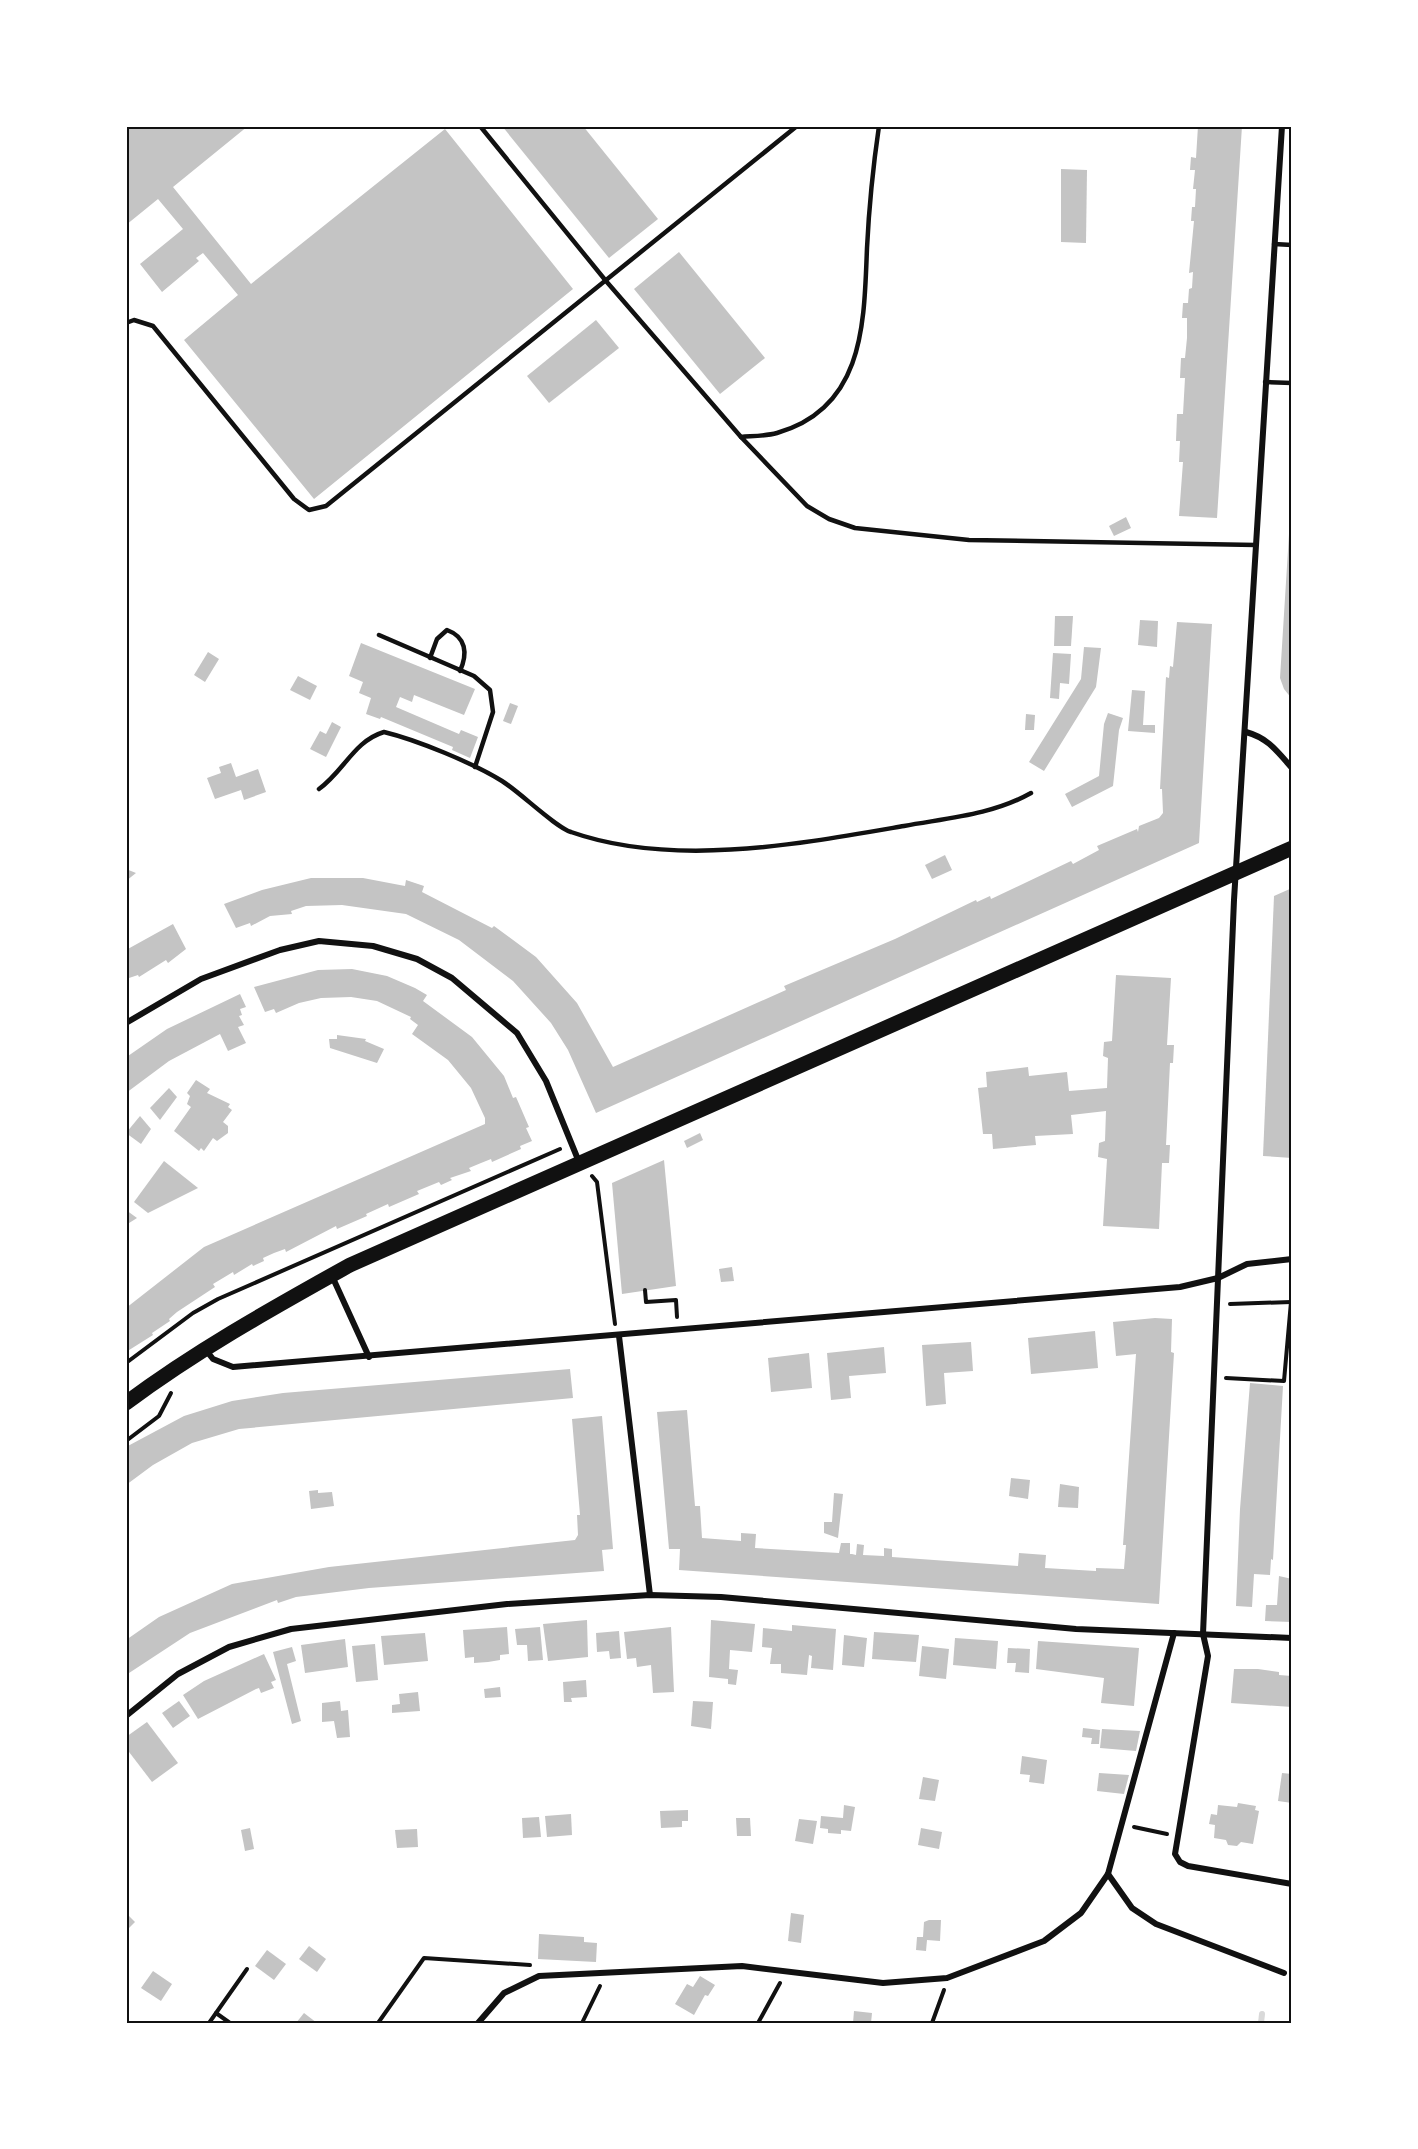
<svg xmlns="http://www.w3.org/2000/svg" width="1418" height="2149" viewBox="0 0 1418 2149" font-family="'Asap Condensed',sans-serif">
  <rect width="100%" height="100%" fill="#fff"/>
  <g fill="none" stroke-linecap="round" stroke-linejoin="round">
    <path stroke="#d9d9d9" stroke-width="6" d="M1261,2023L1262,2014"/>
  </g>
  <g fill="#c4c4c4">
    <path d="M126,126H248L173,187L251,284L445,129L573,289L314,499L184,340L238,295L203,253L196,258L199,261L162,292L140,264L183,229L158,199L126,225Z"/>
    <path d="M502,126H583L658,219L609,258Z"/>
    <path d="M1198,126H1242L1217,518L1179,516L1183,462H1179L1180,441H1176L1177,414H1183L1185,378H1180L1181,358H1185L1187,338V318H1182L1183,303H1188L1189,289L1192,288L1193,272L1189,273L1194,221H1191L1192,207H1195L1196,189H1193L1195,170H1190L1191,157L1196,158Z"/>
    <path d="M1061,169L1087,170L1086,243L1061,242Z"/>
    <path d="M679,252L765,358L720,394L634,289Z"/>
    <path d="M596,320L619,348L549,403L527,376Z"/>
    <path d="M1126,517L1131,528L1114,536L1109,526Z"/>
    <path d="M1290,518H1292V699L1284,689L1280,678Z"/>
    <path d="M1055,616H1073L1071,646H1054Z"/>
    <path d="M1140,620L1158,621L1157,647L1138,645Z"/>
    <path d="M1177,622L1212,624L1199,843L596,1113L568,1050L551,1023L513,981L459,940L406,914L342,905L306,906L291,911L292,914L270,916L251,926L250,923L236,928L224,904L262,890L311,878H363L405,886L406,880L424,886L422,892L492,928L494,926L536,957L577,1003L613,1067L786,990L784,986L895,939L976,900L977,902L990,896L991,899L1071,861L1073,864L1099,850L1097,846L1137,829L1138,832L1139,826L1159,818L1163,813L1162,789H1160L1166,677L1169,678L1170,666L1173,667Z"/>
    <path d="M361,643L475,689L464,715L414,695L412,702L400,697L396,707L459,734L461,730L478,737L470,758L452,750L453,747L381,717L380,719L366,714L371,698L359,693L363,682L349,676Z"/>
    <path d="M1084,647L1101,648L1096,687L1044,771L1029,762L1081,679Z"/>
    <path d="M208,652L219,659L205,682L194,675Z"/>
    <path d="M1053,653L1071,654L1069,684L1060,683L1059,699L1050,698Z"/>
    <path d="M298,676L317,686L310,700L290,690Z"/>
    <path d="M1132,690L1145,691L1143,725H1155V733L1128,731Z"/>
    <path d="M510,703L518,706L511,724L503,721Z"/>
    <path d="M1108,713L1123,718L1119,730L1113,786L1072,807L1065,794L1099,776L1104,724Z"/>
    <path d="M1026,714L1035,715L1034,730H1025Z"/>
    <path d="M332,722L341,727L326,757L310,749L320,731L326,734Z"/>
    <path d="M231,763L236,777L258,769L266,792L244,800L241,790L215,799L207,778L221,773L219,767Z"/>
    <path d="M945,855L952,870L932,879L925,865Z"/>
    <path d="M126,869L136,873L126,881Z"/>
    <path d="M1292,888V1158L1263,1156L1274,896Z"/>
    <path d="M173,924L186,949L168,963L166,960L139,977L138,975L126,979V950Z"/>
    <path d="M352,969L387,976L415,988L427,995L423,1001L472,1037L504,1076L513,1098L516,1097L529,1127L526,1128L532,1141L520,1146L521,1149L492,1162L491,1159L481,1163L469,1168L471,1171L450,1178L452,1180L441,1185L439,1182L417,1191L419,1194L389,1207L388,1204L366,1214L367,1216L337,1229L336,1226L286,1252L285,1249L274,1253L263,1258L264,1261L253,1266L252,1264L234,1275L233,1272L213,1284L215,1287L177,1312L169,1319L170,1321L152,1333L153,1335L126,1352V1308L204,1247L485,1124V1118L471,1088L448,1060L412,1034L418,1025L410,1019L411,1017L377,1001L351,997L321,998L299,1003L276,1013L274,1009L265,1012L254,987L318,970Z"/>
    <path d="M1116,975L1171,978L1167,1045H1174L1173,1063H1170L1166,1145H1170L1169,1163H1162L1159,1229L1103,1226L1107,1159L1098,1157L1099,1143L1105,1141L1106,1111L1071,1115L1073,1134L1035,1136L1036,1145L993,1149L992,1134H983L978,1088L987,1087L986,1072L1028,1067L1029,1076L1067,1072L1069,1091L1107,1088L1108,1058L1103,1056L1104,1042L1112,1041Z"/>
    <path d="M240,994L246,1007L240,1009L242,1015L239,1016L244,1025L238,1027L246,1043L228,1051L220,1034L169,1061L126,1093L128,1056L167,1029Z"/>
    <path d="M337,1035L366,1039L365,1041L384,1049L377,1063L330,1048L329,1039H337Z"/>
    <path d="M196,1080L210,1089L207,1093L230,1104L228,1107L232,1110L223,1122L228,1126V1133L217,1141L213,1138L204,1151L201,1148L199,1151L174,1131L191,1107L187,1104L190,1096L187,1093Z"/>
    <path d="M169,1088L177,1097L160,1120L150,1108Z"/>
    <path d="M140,1116L151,1129L141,1144L126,1133Z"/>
    <path d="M700,1133L703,1140L687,1148L684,1141Z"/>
    <path d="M664,1160L676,1286L622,1294L612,1183Z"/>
    <path d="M164,1161L198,1188L148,1213L134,1202Z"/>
    <path d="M126,1210L137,1218L126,1225Z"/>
    <path d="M732,1267L734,1281L721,1282L719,1269Z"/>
    <path d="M1155,1318L1172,1319L1171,1352L1174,1353L1159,1604L679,1570L680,1549H669L657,1412L687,1410L695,1506H700L702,1538L741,1541V1533L756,1534L755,1548L839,1553L841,1543H850V1554H852L856,1555L857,1544L864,1545L863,1555L884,1556V1548L892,1549V1557L1018,1566L1019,1553L1046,1555L1045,1568L1096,1571V1568L1124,1569L1126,1545H1123L1136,1354L1116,1356L1113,1322Z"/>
    <path d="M1095,1331L1098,1368L1031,1374L1028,1338Z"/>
    <path d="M971,1342L973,1371L944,1373L946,1404L926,1406L922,1345Z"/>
    <path d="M884,1347L886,1373L849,1376L851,1398L831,1400L827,1353Z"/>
    <path d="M809,1353L812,1388L771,1392L768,1358Z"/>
    <path d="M570,1369L573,1398L239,1429L192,1443L153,1465L126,1485V1447L184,1416L232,1401L283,1393Z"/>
    <path d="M1250,1383L1283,1386L1273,1560L1271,1559L1270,1575L1254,1574L1252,1607L1236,1606L1240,1509Z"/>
    <path d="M602,1416L613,1549L602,1550L604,1571L369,1588L296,1597L278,1603L277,1600L190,1633L126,1675V1640L159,1617L232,1584L329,1567L575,1540L578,1535L577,1515H580L572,1419Z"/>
    <path d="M1011,1478L1030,1480L1028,1499L1009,1496Z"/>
    <path d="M1060,1484L1079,1487L1078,1508L1058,1507Z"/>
    <path d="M318,1490V1493L332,1492L334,1506L311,1509L309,1491Z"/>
    <path d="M834,1493L843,1494L838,1538L824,1533V1522H832Z"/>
    <path d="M1279,1576L1292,1579V1622L1265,1621L1266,1605H1277Z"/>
    <path d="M587,1620L588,1657L548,1661L543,1624Z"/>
    <path d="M711,1620L755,1624L752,1652L730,1650L729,1669L738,1670L736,1685L728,1684V1679L709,1677Z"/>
    <path d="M792,1625L836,1629L833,1670L811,1668L812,1656L809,1655L807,1675L781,1673V1664H770L772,1648L762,1647L763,1628L792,1631Z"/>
    <path d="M507,1627L509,1654L500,1655V1660L488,1662L474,1663V1657L465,1658L463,1630Z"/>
    <path d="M540,1627L543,1660L528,1661L527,1645H517L515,1629Z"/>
    <path d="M671,1627L674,1692L653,1693L651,1665L637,1667L636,1658L627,1659L624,1632Z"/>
    <path d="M619,1631L621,1658L610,1659L609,1651L597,1652L596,1633Z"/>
    <path d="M874,1632L919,1635L916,1662L872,1659Z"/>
    <path d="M425,1633L428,1661L384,1665L381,1636Z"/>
    <path d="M844,1635L867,1638L864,1667L842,1665Z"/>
    <path d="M955,1638L998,1641L996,1669L953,1665Z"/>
    <path d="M345,1639L348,1667L305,1673L301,1645Z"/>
    <path d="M1038,1641L1139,1648L1134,1706L1101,1703L1104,1678L1036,1669Z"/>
    <path d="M375,1644L378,1680L356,1682L352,1646Z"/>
    <path d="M922,1646L949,1649L946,1679L919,1676Z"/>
    <path d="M292,1647L296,1661L287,1664L301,1721L292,1724L273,1652Z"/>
    <path d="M1008,1648L1030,1649L1029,1673L1015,1672L1016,1663H1007Z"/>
    <path d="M264,1654L276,1680L271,1682L274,1688L261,1693L259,1688L256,1689L198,1719L183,1695L204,1681Z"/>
    <path d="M1234,1669H1258L1279,1672V1675L1292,1676V1707L1231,1703Z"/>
    <path d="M586,1680L587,1697L571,1698L572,1702H564L563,1682Z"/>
    <path d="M500,1687L501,1697L485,1698L484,1689Z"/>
    <path d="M418,1692L420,1711L392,1713V1705L400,1704L399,1694Z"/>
    <path d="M179,1701L190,1716L173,1728L162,1713Z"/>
    <path d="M340,1701L341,1711L348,1710L350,1737L337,1738L334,1721L322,1722V1703Z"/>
    <path d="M693,1701L713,1702L711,1729L691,1726Z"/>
    <path d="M147,1722L178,1763L152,1782L126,1748V1737Z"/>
    <path d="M1083,1728L1100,1730L1099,1744H1091L1092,1738L1082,1737Z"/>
    <path d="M1102,1729L1140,1731L1136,1751L1100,1748Z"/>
    <path d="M1022,1756L1047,1760L1044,1784L1029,1782L1030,1775L1020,1774Z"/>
    <path d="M1099,1773L1129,1775L1124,1794L1097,1791Z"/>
    <path d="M1282,1773L1292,1774V1803L1278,1801Z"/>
    <path d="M923,1777L939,1780L935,1801L919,1799Z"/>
    <path d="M1238,1803L1256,1806L1255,1810L1259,1811L1253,1844L1241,1842L1237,1846L1228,1845L1226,1840L1214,1838L1215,1825L1209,1824L1211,1814L1217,1815L1218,1805L1237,1807Z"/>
    <path d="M844,1805L855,1807L851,1831L841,1830V1834L828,1833V1829L820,1828L821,1816L843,1818Z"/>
    <path d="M688,1810V1821H682V1827L661,1828L660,1811Z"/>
    <path d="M571,1814L572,1835L547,1837L545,1816Z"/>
    <path d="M539,1817L541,1837L523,1838L522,1818Z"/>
    <path d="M736,1818H750L751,1836H737Z"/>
    <path d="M799,1819L817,1821L813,1844L795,1841Z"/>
    <path d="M250,1828L254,1849L245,1851L241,1830Z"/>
    <path d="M921,1828L942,1832L939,1849L918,1845Z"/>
    <path d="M417,1829L418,1847L397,1848L395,1830Z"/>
    <path d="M126,1913L135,1922L126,1931Z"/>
    <path d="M791,1913L804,1915L801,1943L788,1941Z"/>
    <path d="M929,1920H941L940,1941L927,1940L926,1951L916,1950L917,1937H923L924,1922Z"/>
    <path d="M539,1934L584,1937V1942L597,1943L596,1962L538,1959Z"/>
    <path d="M309,1946L326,1959L317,1972L299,1959Z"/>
    <path d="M267,1950L286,1964L274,1980L255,1966Z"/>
    <path d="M153,1971L172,1984L161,2001L141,1988Z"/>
    <path d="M700,1976L715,1985L708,1996L705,1995L694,2015L675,2004L687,1984L693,1987Z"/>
    <path d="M854,2011L872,2013L871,2023H853Z"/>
    <path d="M304,2013L317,2023H296Z"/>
  </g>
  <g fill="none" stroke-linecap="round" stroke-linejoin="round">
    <g stroke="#111" stroke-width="4">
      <path d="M592,1176L597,1182L615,1324"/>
      <path d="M645,1290L646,1302L676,1300L677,1317"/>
      <path d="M1230,1304L1291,1302"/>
      <path d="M126,1363L193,1313L218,1299L560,1149"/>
      <path d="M1226,1378L1284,1381L1291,1302"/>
      <path d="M126,1441L159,1416L171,1393"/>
      <path d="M1134,1827L1167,1834"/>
      <path d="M216,2013L230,2023"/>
      <path d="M209,2023L247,1969"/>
      <path d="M378,2023L424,1958L530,1965"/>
      <path d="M582,2023L600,1986"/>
      <path d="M758,2023L780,1983"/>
      <path d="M932,2023L944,1990"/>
    </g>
    <g stroke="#111" stroke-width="4.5">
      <path d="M480,126L606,281L741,437"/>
      <path d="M879,126C873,167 869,207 867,248C864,322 865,408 777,433C766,436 753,436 741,437L807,506L829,519L855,528L969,540L1256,545"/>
      <path d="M1274,244L1292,245"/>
      <path d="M126,323L134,320L153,326L294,499L309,510L326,506L797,126"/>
      <path d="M1265,382L1292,383"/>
      <path d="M379,635L474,676L490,690L493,712L475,767"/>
      <path d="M430,658L437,639L447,630C466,637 468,653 460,671"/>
      <path d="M319,789C344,771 354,741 384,732C417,740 473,763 502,781C520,792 555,827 571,832C673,868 800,844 904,826C947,818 992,815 1031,793"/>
    </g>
    <g stroke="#111" stroke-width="6">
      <path d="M1282,126L1234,900L1203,1634L1208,1656L1175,1854L1180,1862L1188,1866L1292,1884"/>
      <path d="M1246,732C1268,738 1277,751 1292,768"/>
      <path d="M126,1023L201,979L280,950L319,941L373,946L417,959L452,978L517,1033L546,1081L579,1162"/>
      <path d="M332,1276L369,1357"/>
      <path d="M619,1336L650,1595"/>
      <path d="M205,1349L213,1359L233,1367L1180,1287L1218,1278L1247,1264L1292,1259"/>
      <path d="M126,1716L178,1674L229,1647L291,1629L507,1604L650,1595L721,1597L1076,1629L1292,1638"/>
      <path d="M1108,1874L1132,1908L1156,1924L1284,1973"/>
      <path d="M478,2023L504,1993L539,1976L742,1966L883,1983L947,1978L1044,1941L1081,1913L1108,1874L1174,1633"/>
    </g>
    <path stroke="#111" stroke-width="15" d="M126,1403C197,1350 273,1308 350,1265L1292,848"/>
  </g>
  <rect width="1418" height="2149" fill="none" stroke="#ffffff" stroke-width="255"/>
  <rect x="128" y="128" width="1162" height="1894" fill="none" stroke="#111" stroke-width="2"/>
</svg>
